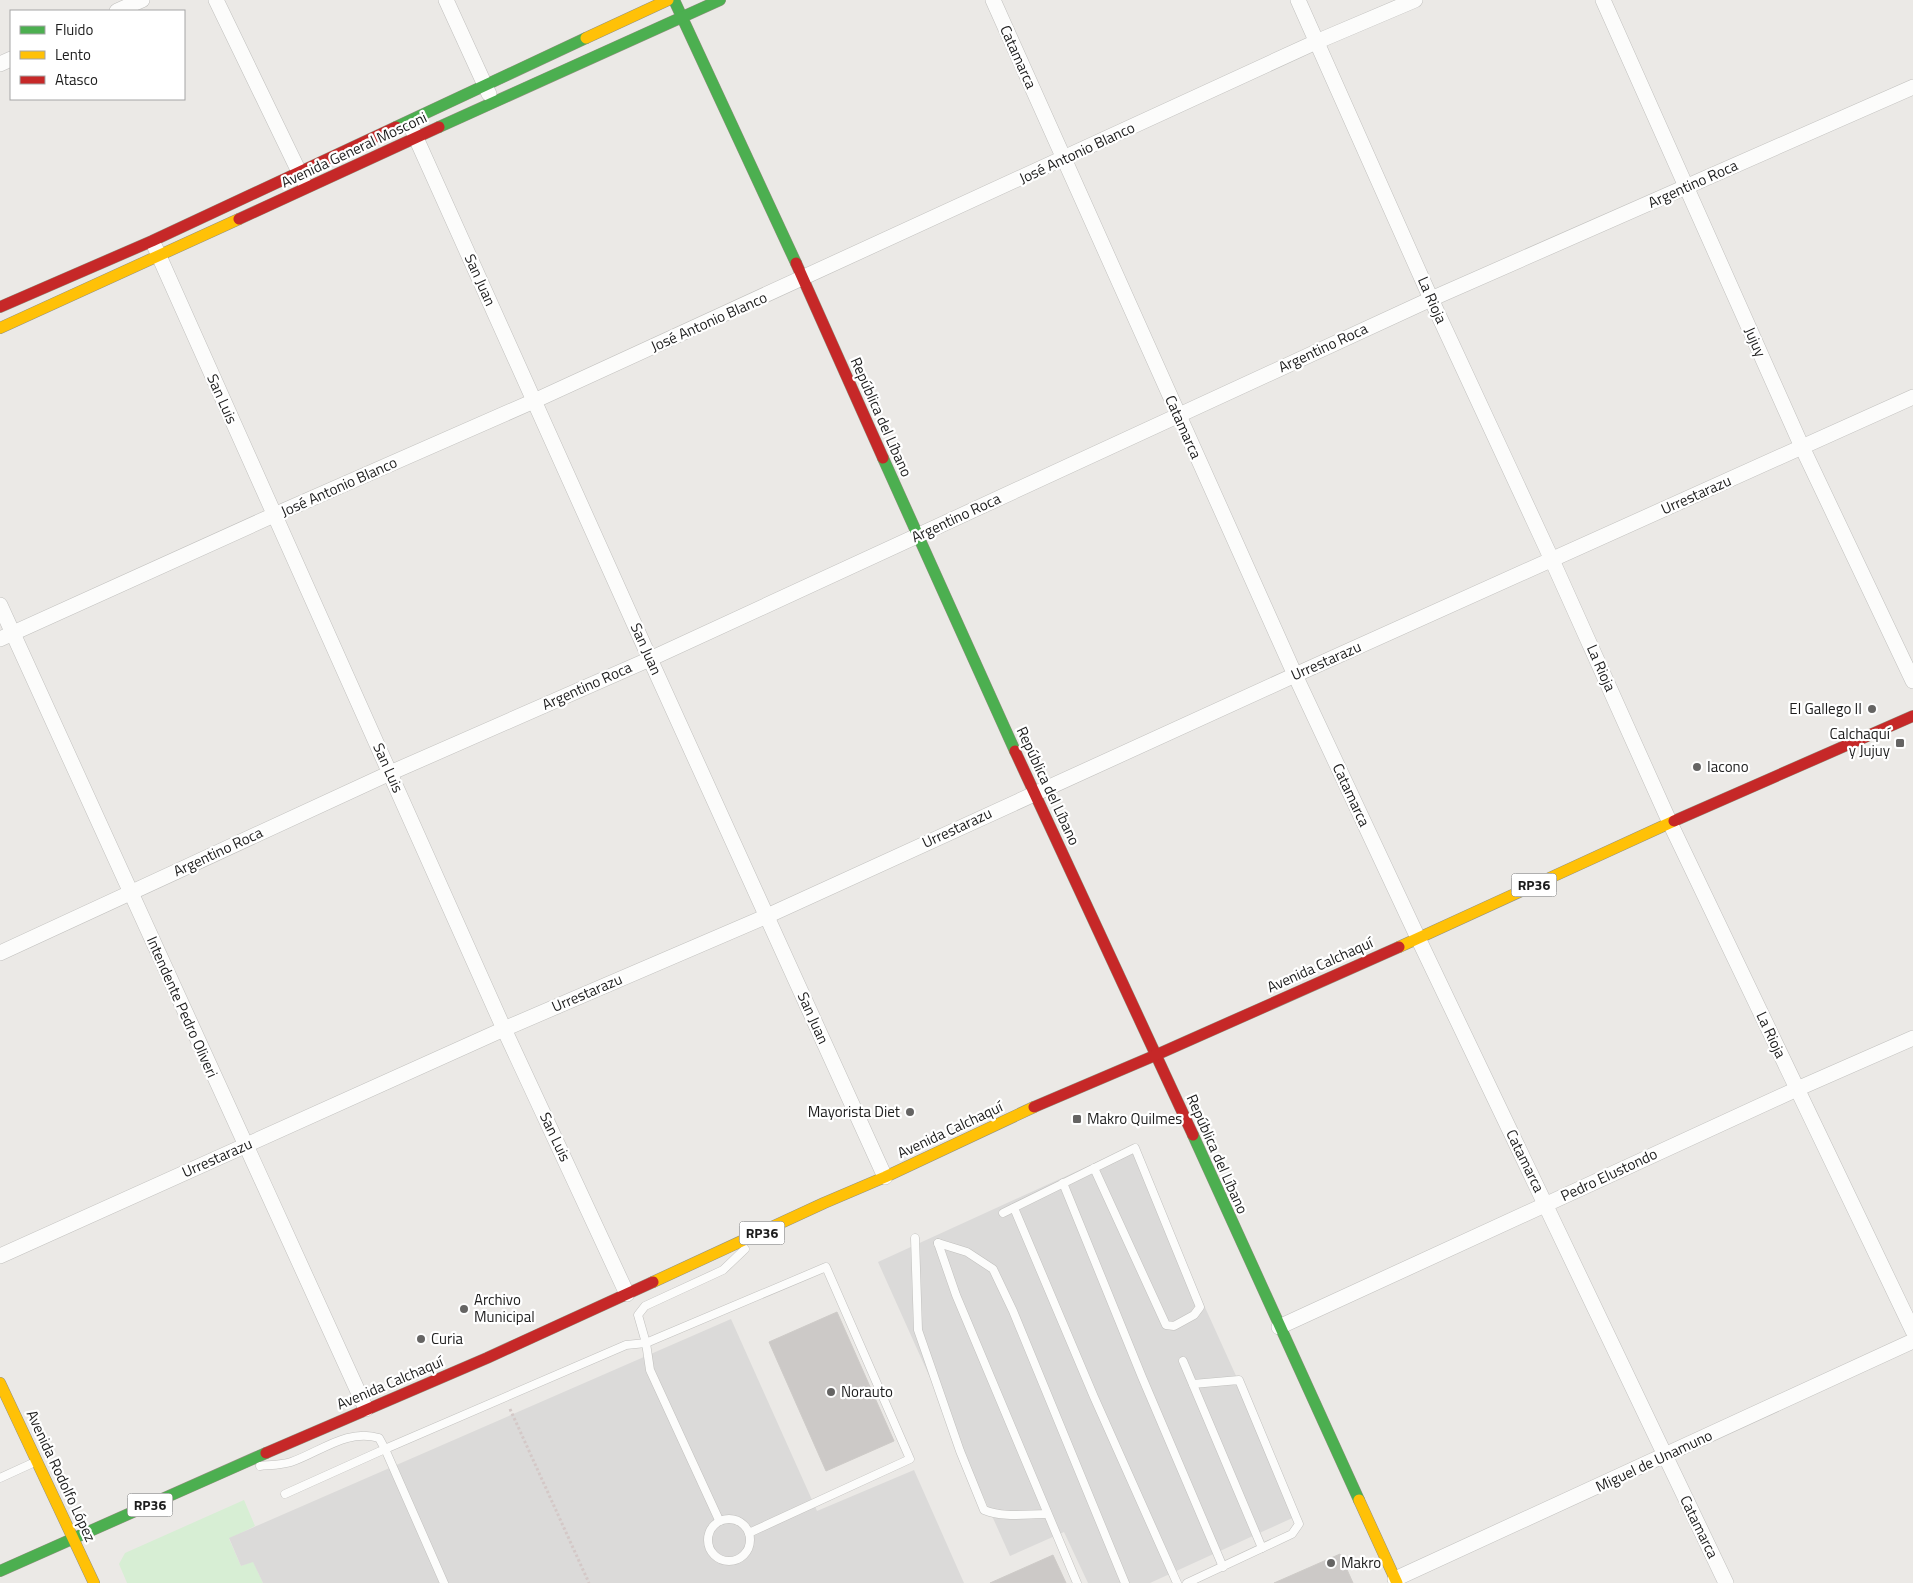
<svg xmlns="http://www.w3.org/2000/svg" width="1913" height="1583" viewBox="0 0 1913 1583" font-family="'Titillium Web',sans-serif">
  <rect width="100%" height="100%" fill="#ebe9e6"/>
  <path fill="#d7eed4" d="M244,1500L255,1526L229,1539L241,1566L253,1561L263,1583H127L119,1564L125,1553Z"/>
  <g fill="#dbdad9">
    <path d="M1132,1146L1299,1515L1150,1583H1088L1064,1532L1010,1556L878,1262Z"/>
    <path d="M731,1319L817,1511L914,1470L964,1583H263L253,1562L241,1566L229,1538Z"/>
  </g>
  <g fill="#ccc9c7" stroke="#cecbc8">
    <path d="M837,1312L894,1441L826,1471L769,1342Z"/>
    <path d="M1340,1554L1353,1583H1274Z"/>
    <path d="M1053,1555L1066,1583H990Z"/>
  </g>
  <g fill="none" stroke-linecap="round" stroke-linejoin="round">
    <defs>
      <g id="lane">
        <path d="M1063,1183L1142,1377L1223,1567"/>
        <path d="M1014,1208L1094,1397L1177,1583"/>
        <path d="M1003,1213L1135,1148L1200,1307L1194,1315L1174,1326L1166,1325L1094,1168"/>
        <path d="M915,1238L918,1330L960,1451L984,1510C1004,1518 1026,1514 1047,1514"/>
        <path d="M938,1243L967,1252L993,1269L1013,1311L1125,1583"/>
        <path d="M938,1243L956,1295L1077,1583"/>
        <path d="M1183,1361L1262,1548"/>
        <path d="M260,1466C270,1465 282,1465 291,1462C320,1452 348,1428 379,1438L385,1449L285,1494"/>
        <path d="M0,1478L35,1462"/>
        <circle cx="729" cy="1540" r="21"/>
        <path d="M719,1520L650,1370L646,1343L638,1315L645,1306L723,1270L745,1249"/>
        <path d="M444,1583L385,1449L626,1345L646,1343L826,1267L910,1459L749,1533"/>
        <path d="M1187,1583L1292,1534L1299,1524L1239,1380L1193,1384"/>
      </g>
      <g id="street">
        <path d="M216,0L303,180"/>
        <path d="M446,0L489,94"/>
        <path d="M993,0L1295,675L1418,938L1726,1583"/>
        <path d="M1298,0L1431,299L1552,560L1670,823L1913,1331"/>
        <path d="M1603,0L1802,447L1913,681"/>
        <path d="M117,11L142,0"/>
        <path d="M0,64L11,59"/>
        <path d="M412,129L650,659L885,1177"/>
        <path d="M155,247L504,1029L627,1294"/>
        <path d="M0,605L366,1409"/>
        <path d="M0,639L274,515L534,401L1316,42L1415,0"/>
        <path d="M0,953L390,773L650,659L1431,299L1913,87"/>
        <path d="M0,1256L504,1029L767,916L1295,675L1913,397"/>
        <path d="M1279,1327L1797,1089L1913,1038"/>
        <path d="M1395,1579L1913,1341"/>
      </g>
      <g id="fast">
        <path d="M674,0L796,263"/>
        <path d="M396,127L586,38"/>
        <path d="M439,127L720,0"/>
        <path d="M883,458L1015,751"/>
        <path d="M1193,1135L1359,1500"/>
        <path d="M0,1571L266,1453"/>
      </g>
      <g id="slow">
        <path d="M586,38L668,0"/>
        <path d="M0,328L239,219"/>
        <path d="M1399,947L1674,821"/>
        <path d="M653,1282L824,1203L885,1177L1034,1107"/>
        <path d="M0,1383L94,1583"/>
        <path d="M1359,1500L1397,1583"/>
      </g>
      <g id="jam">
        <path d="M239,219L439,127"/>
        <path d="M796,263L883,458"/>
        <path d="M0,307L152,241L396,127"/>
        <path d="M1015,751L1193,1135"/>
        <path d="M1674,821L1913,716"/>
        <path d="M1034,1107L1156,1055L1399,947"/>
        <path d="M266,1453L487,1358L653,1282"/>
      </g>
    </defs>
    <use href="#lane" stroke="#c1c0be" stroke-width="9"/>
    <use href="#street" stroke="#c1c0be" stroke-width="16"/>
    <use href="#fast" stroke="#939281" stroke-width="12"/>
    <use href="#slow" stroke="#939281" stroke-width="12"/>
    <use href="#jam" stroke="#939281" stroke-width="12"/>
    <path stroke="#d4c8c7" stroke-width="3" stroke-dasharray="2.5 2.5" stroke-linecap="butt" d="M510,1409L589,1583"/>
    <use href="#lane" stroke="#fcfcfb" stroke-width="8"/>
    <use href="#street" stroke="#fcfcfb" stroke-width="15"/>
    <use href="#fast" stroke="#4caf50" stroke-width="11"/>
    <use href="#slow" stroke="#ffc107" stroke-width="11"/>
    <use href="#jam" stroke="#c62828" stroke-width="11"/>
  </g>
  <g fill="#656463" stroke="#fff" stroke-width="2">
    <circle cx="1872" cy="709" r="5"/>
    <rect x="1895" y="738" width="10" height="10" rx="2.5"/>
    <circle cx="1697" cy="767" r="5"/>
    <circle cx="910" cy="1112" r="5"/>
    <rect x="1072" y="1114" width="10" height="10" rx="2.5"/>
    <circle cx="464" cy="1309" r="5"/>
    <circle cx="421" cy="1339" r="5"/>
    <circle cx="831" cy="1392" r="5"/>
    <circle cx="1331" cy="1563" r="5"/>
  </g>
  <g text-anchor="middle" stroke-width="4.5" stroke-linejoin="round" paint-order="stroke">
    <g fill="#fff" stroke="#616161" stroke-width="1">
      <rect x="1511.5" y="873.5" width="45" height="23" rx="4"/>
      <rect x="739.5" y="1221.5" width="45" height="23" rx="4"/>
      <rect x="127.5" y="1493.5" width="45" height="23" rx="4"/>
    </g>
    <g font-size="14" font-weight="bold" fill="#1d1d1d">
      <text x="1534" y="890">RP36</text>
      <text x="762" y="1238">RP36</text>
      <text x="150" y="1510">RP36</text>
    </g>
    <g font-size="15" fill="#1d1d1d" stroke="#fff">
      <text transform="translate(1018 57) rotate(66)" y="5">Catamarca</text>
      <text transform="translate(354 150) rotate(-25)" y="5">Avenida General Mosconi</text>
      <text transform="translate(1077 153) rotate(-25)" y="5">José Antonio Blanco</text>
      <text transform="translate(1693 184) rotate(-24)" y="5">Argentino Roca</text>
      <text transform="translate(480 280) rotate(66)" y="5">San Juan</text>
      <text transform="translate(1432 300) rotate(66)" y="5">La Rioja</text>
      <text transform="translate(709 322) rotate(-24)" y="5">José Antonio Blanco</text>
      <text transform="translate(1755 342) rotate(66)" y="5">Jujuy</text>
      <text transform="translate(1323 348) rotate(-25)" y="5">Argentino Roca</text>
      <text transform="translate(222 399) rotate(66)" y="5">San Luis</text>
      <text transform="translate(881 417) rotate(66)" y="5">República del Líbano</text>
      <text transform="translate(1183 427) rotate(66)" y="5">Catamarca</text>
      <text transform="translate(339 487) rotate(-24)" y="5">José Antonio Blanco</text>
      <text transform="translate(1696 495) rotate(-24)" y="5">Urrestarazu</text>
      <text transform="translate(956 518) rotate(-25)" y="5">Argentino Roca</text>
      <text transform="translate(646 649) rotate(66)" y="5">San Juan</text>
      <text transform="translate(1326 661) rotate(-24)" y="5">Urrestarazu</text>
      <text transform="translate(1601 668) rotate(66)" y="5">La Rioja</text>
      <text transform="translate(587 686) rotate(-24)" y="5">Argentino Roca</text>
      <text transform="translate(388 768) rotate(66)" y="5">San Luis</text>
      <text transform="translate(1048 786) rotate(65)" y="5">República del Líbano</text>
      <text transform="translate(1351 795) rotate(65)" y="5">Catamarca</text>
      <text transform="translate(957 828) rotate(-25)" y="5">Urrestarazu</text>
      <text transform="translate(218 852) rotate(-25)" y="5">Argentino Roca</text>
      <text transform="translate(1320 965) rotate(-24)" y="5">Avenida Calchaquí</text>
      <text transform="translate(587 993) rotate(-23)" y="5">Urrestarazu</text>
      <text transform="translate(182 1007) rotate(66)" y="5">Intendente Pedro Oliveri</text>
      <text transform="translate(813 1018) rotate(66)" y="5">San Juan</text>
      <text transform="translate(1771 1035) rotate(65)" y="5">La Rioja</text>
      <text transform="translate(950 1130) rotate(-25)" y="5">Avenida Calchaquí</text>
      <text transform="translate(555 1137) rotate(65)" y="5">San Luis</text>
      <text transform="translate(1217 1154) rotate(66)" y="5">República del Líbano</text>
      <text transform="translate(217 1158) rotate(-24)" y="5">Urrestarazu</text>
      <text transform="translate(1525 1161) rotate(64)" y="5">Catamarca</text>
      <text transform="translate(1609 1175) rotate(-25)" y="5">Pedro Elustondo</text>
      <text transform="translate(390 1383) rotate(-23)" y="5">Avenida Calchaquí</text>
      <text transform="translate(1654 1461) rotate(-25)" y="5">Miguel de Unamuno</text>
      <text transform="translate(61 1476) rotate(65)" y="5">Avenida Rodolfo López</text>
      <text transform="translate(1699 1527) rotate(64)" y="5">Catamarca</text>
    </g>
    <g font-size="15" fill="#1d1d1d" stroke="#fff" text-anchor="start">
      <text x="1862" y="714" text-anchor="end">El Gallego II</text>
      <text x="1890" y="739" text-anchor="end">Calchaquí<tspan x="1890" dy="17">y Jujuy</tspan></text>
      <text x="1707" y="772">Iacono</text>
      <text x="900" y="1117" text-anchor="end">Mayorista Diet</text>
      <text x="1087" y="1124">Makro Quilmes</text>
      <text x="474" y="1305">Archivo<tspan x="474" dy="17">Municipal</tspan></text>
      <text x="431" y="1344">Curia</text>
      <text x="841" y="1397">Norauto</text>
      <text x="1341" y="1568">Makro</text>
    </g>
  </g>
  <rect x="10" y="10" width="175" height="90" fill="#ffffff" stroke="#a5a5a5"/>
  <rect x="20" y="26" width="25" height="8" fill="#4caf50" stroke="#a5a5a5"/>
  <text x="55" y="35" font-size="15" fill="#1d1d1d">Fluido</text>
  <rect x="20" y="51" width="25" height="8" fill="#ffc107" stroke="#a5a5a5"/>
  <text x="55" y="60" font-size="15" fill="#1d1d1d">Lento</text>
  <rect x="20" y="76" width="25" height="8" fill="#c62828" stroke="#a5a5a5"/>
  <text x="55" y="85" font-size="15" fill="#1d1d1d">Atasco</text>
</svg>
